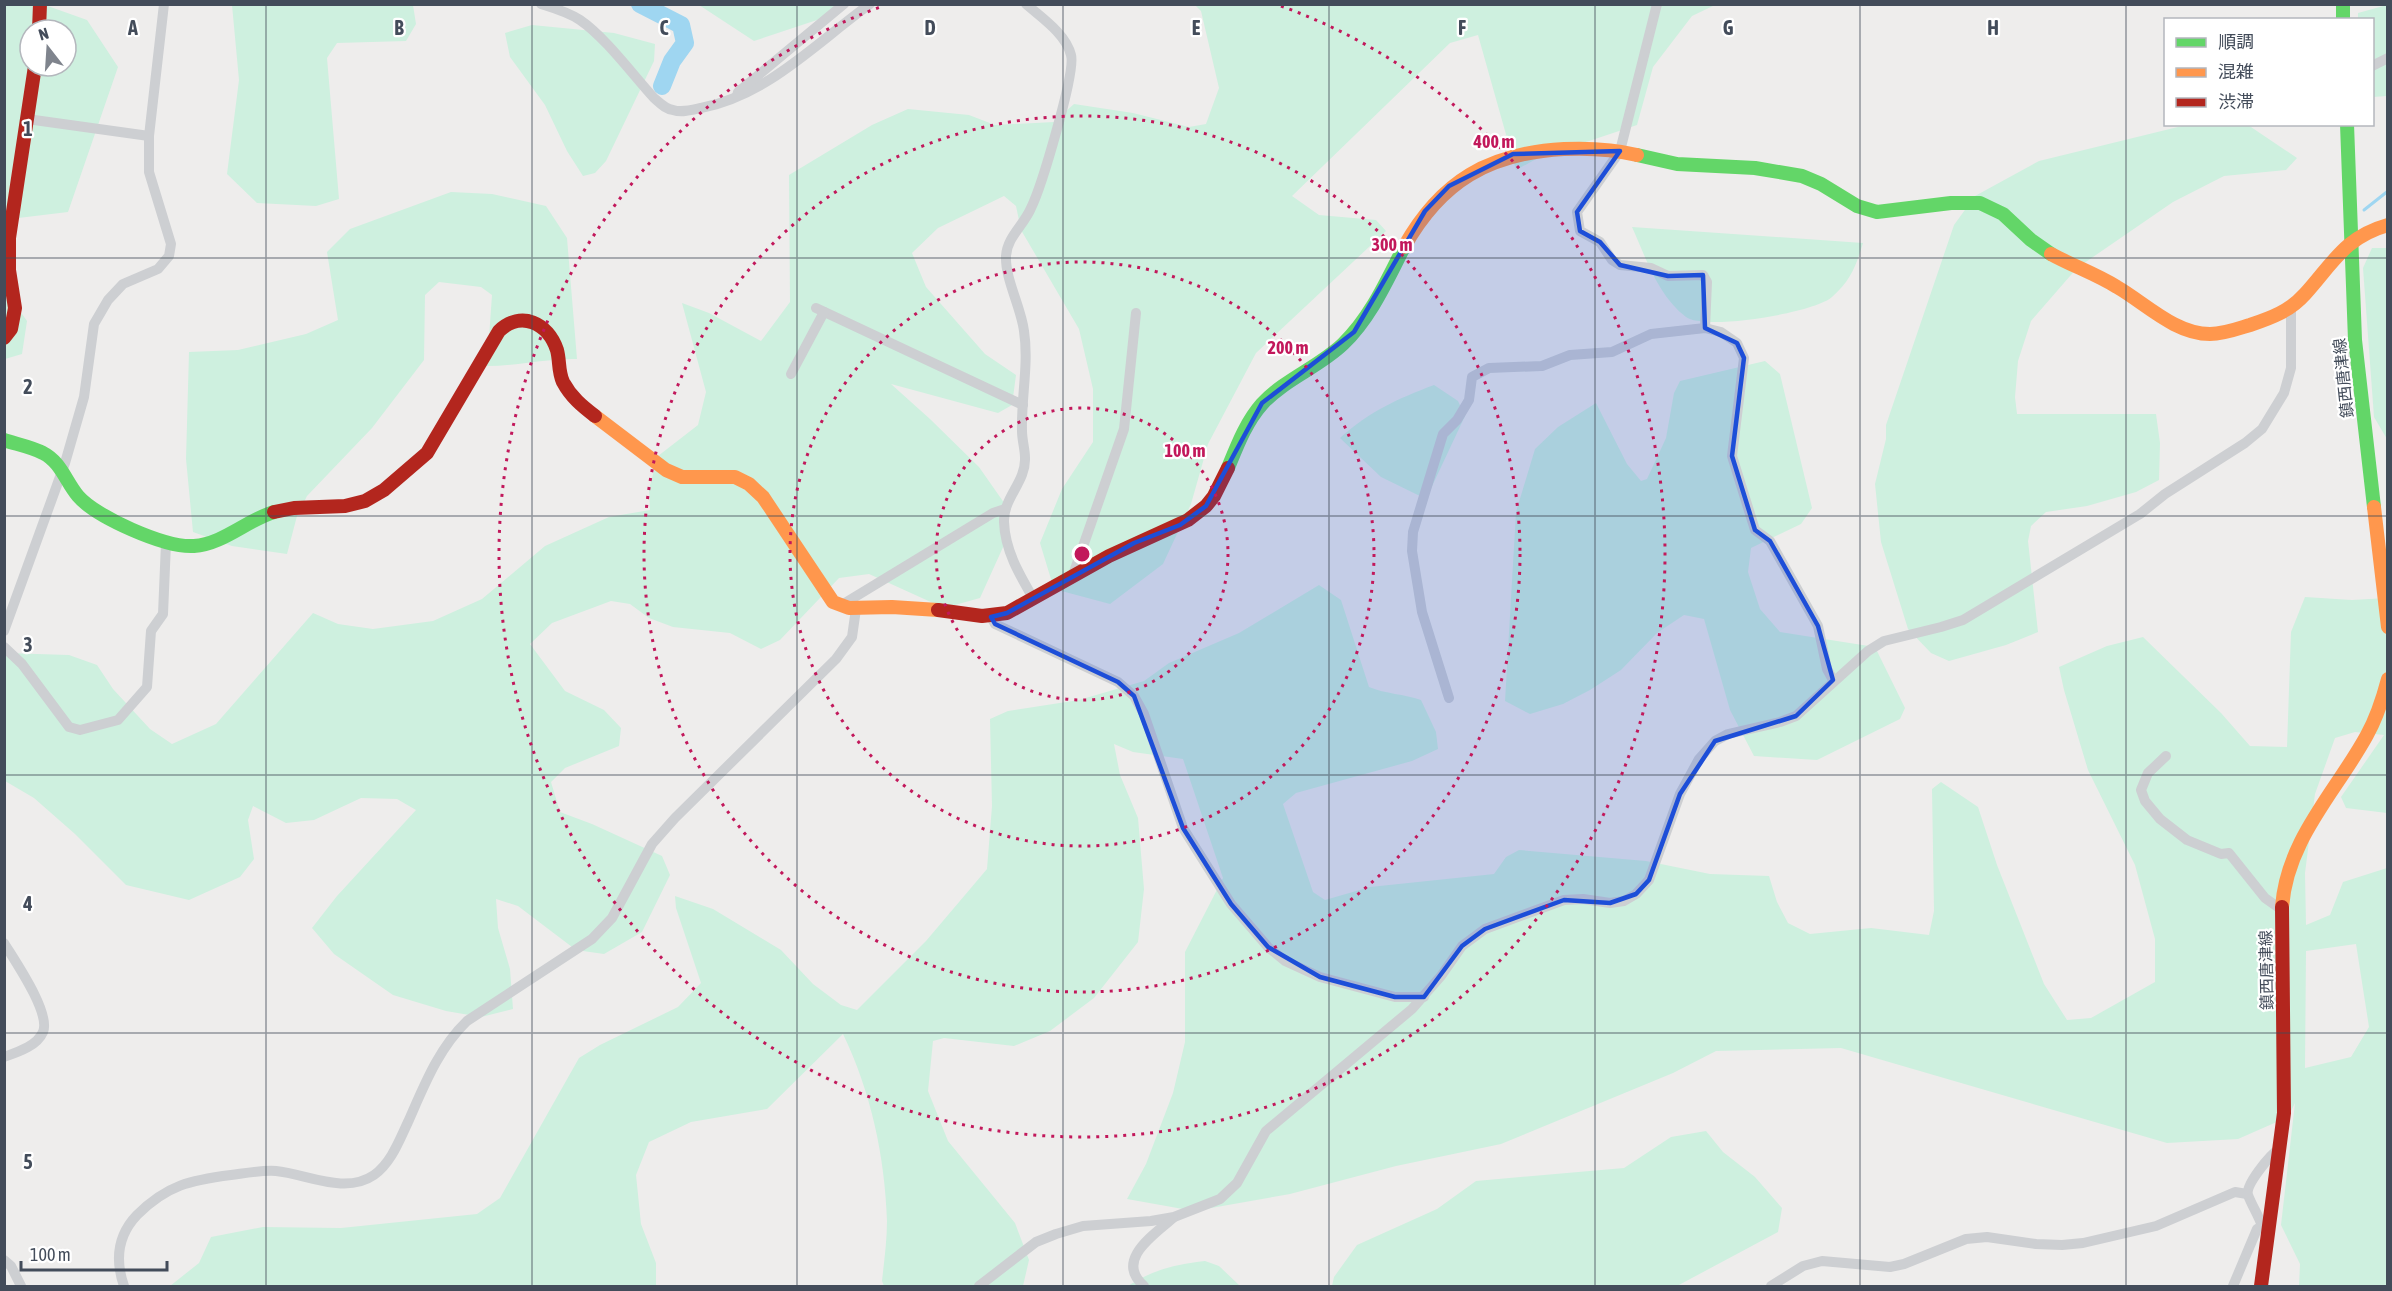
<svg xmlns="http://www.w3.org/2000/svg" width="2392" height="1291" viewBox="0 0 2392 1291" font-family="'Asap Condensed','Noto Sans JP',sans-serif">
  <rect width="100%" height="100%" fill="#eeedec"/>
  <g fill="#cef0df" fill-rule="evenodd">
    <path d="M5,5H45L87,20L118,67L68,212L10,219L5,221ZM30,30H66V66H30Z"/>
    <path d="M232,5H413L416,24L406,41L337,43L327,58L339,199L316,206L257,203L227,174L239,80Z"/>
    <path d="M699,5H849L817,20L754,41Z"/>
    <path d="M1195,5H1715L1692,16L1653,67L1637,125L1538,158L1516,170L1478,35L1450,43L1292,196L1319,215L1376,220L1386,231L1256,353L1208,444L1191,504L1163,564L1110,604L1054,589L1040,543L1062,489L1093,442V389L1079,329L1021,230L1016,206L1004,196L938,228L912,253L926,287L985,354L1016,375L1012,405L998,413L891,384L930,419L979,467L1007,507L1004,545L980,598L944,608L869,574L839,578L780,640L761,649L730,633L673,627L649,618L630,604L611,601L552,623L530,644L565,691L604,710L621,728L619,746L565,768L551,782L560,812L592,824L662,856L670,875L642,932L604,954L576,950L518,906L496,899L498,928L510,969L513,1009L481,1017L446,1011L393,995L334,954L312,928L337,896L416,810L397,799L361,798L314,820L286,823L253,806L248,820L254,859L240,877L189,900L126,885L75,834L34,798L5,781V653L69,655L97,665L113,689L150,729L172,744L216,724L313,613L338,624L373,629L433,621L482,599L545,546L609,517L650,510L649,489L658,456L698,425L706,392L682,303L709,313L761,341L790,302L789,175L872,125L908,109L969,115L995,125L1054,122L1074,104L1133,113L1189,127L1206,124L1219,88L1201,11Z"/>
    <path d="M2387,5V96L2373,97L2372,20H2358V13Z"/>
    <path d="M532,25L614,33L655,44L654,61L606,161L595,173L583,176L567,151L545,105L510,57L505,33Z"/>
    <path d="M2186,125H2248L2297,158L2286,170L2224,176L2173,202L2077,268L2031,321L2018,361L2015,397L2017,414H2156L2160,443L2159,480L2136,492L2087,506L2046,512L2031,526L2028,541L2038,632L2006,645L1949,661L1931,653L1908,629L1881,542L1875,484L1886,439V425L1954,225L1975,196L2039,161Z"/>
    <path d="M451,192L492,194L546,206L567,238L577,359C547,358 518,366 487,366L492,295L481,287L439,282L425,295L424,360L372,428L307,496L297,516L287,554L232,546L193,532L186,459L189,352L238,350L306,334L338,320L327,252L350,229Z"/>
    <path d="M1632,227L1863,243C1856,266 1851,280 1832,297C1814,313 1705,331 1686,317C1658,296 1646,258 1632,227Z"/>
    <path d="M2372,248H2387V439L2374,417L2363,268Z"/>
    <path d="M4,289L27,321L22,354L5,359Z"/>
    <path d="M1765,361L1780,374L1812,508L1801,524L1751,548L1748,572L1760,609L1780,632L1875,647L1905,708L1900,719L1817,760L1754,756L1730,710L1704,619L1684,615L1657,633L1621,670L1590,690L1563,704L1530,714L1505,701L1516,512L1535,449L1558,427L1596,403L1627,464L1641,481L1647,479L1666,438L1674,393L1680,381Z"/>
    <path d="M1434,385L1458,401L1465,416L1426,499L1381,477L1340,438C1370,411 1397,399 1434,385Z"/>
    <path d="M1319,585L1341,600L1369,687C1386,694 1404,694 1421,700L1436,732L1438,749L1412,761L1296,793L1283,804L1313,892L1325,900L1370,887L1494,874L1506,857L1519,850L1646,861L1710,874L1769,876L1777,902L1788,923L1810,934L1871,928L1929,935L1934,911L1932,789L1941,782L1978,807L1997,865L2044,984L2067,1020L2091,1018L2155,982V939L2135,865L2088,770L2064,690L2059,667L2107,646L2143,637L2221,713L2250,746L2287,747L2291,632L2305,597L2352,600L2387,598L2388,721L2386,732L2387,730V813L2346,808L2341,797L2384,735L2355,732L2335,738L2315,794L2305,873L2306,925L2330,915L2343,882L2387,868V1286H2299L2300,1264L2281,1225L2295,1103L2288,1117L2238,1139L2167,1143L1841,1048L1716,1051L1673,1073L1501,1144L1396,1166L1290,1194L1194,1211L1127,1199L1146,1164L1173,1093L1185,1042V952L1223,878L1183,759L1133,752L1114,744L1120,775L1138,818L1144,889L1138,942L1094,998L1050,1031L1014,1046L944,1038L933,1041L928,1091L948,1141L1015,1223L1029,1260L1023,1286H884L882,1281C884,1262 887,1241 887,1221C885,1157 871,1092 843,1034L767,1109L691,1122L649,1142L636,1175L641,1224L656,1263V1286H170L199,1263L211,1237L263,1227L341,1228L477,1214L500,1198L579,1058L600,1045L678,1007L701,983L676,908L675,896L713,909L781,950L813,984L841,1005L857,1010L926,941L987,869L992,806L990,719L1008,711L1079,700L1144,681L1169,663L1239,633ZM2356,944L2369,1027L2351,1057L2305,1068L2306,951Z"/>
    <path d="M1706,1131L1723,1152L1755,1177L1782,1208L1778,1232L1677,1286H1332L1334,1277L1357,1245L1437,1209L1476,1181L1624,1168L1671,1137Z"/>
    <path d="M1205,1261L1219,1266L1240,1286H1128C1152,1270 1177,1264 1205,1261Z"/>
  </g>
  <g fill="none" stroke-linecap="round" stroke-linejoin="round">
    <path stroke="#9fd6f1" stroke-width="3" d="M2364,210L2388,191"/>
    <path stroke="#9fd6f1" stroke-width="18" d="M640,4L681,25L685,43L672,61L662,86"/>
    <g stroke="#cdcfd2" stroke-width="10">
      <path d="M541,4C554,8 568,12 580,20C605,37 633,75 654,98C660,103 665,109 673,110C682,113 692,110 701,108C768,95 816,43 870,4"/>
      <path d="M1026,4C1042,18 1066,34 1071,55C1076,72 1041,188 1031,208C1024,225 1007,237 1006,256C1005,279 1021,307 1024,331C1029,364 1021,398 1022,431C1022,440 1025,449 1025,458C1026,482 1003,498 1004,522C1005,550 1019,574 1033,598"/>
      <path d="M1657,4L1620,151L1577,212L1580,231L1600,242L1612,260L1620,265L1651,268L1668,276L1703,275L1707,282L1705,328"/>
      <path d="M2372,66L2388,58"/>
      <path d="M737,96L738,92L844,4"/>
      <path d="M27,119L149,136"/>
      <path d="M816,308L1023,405"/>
      <path d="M791,374L824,312"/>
      <path d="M1073,575L1124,429L1136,313"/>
      <path d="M840,606L993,513L1005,509"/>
      <path d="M991,617L995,624L1118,682L1134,696L1144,714L1183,828L1231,904L1268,947L1285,961L1320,977L1395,997H1424"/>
      <path d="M4,631L65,463L84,397L94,324L108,300L123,284L158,269L169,256L171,244L149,172V136L164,4"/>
      <path d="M4,647L22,664L69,727L80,730L118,720L147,687L151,631L163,614L166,543"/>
      <path d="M1449,698L1422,612L1412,551L1413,532L1443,434L1457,420L1469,400L1472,377L1489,368L1542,366L1570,355L1612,352L1651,334L1705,328L1721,332L1737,343L1744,358L1732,456L1755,530L1770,541L1818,626L1827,669L1833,680"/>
      <path d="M2166,756L2148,773L2141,790L2145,801L2160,819L2187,840L2221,854L2229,853L2265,898L2282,910"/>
      <path d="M4,943C15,961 51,1013 43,1032C37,1046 18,1052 4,1057"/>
      <path d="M2269,1228L2262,1226C2258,1214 2252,1206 2248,1195C2245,1185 2270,1155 2279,1149"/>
      <path d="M4,1260L11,1266L21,1286"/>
      <path d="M124,1286C115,1260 117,1236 137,1215C167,1185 191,1180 231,1175C246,1173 261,1170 276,1171C307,1174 345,1195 374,1175C391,1163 399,1141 408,1122C424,1086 438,1049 467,1021L592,939L612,918L652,844L675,818L836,659L852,637L856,609"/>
      <path d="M979,1286L1036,1242L1056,1234L1083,1226L1151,1221L1174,1217L1220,1199L1237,1183L1266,1131L1412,1009L1441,976L1462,946L1485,929L1564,900L1583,899L1610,903L1624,901L1636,894L1649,880L1680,794L1699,759L1715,741L1728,734L1780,722L1796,716L1868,651L1884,641L1941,627L1963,620L2140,514L2165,494L2245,443L2262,429L2284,393L2291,368V308"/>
      <path d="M1144,1286C1114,1260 1154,1235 1173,1218"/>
      <path d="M1771,1286L1803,1266L1822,1261L1890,1267L1904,1264L1966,1239L1987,1237L2036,1244L2062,1245L2083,1243L2156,1226L2235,1192L2247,1194"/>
      <path d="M2233,1286L2257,1229L2262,1226"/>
    </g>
    <g stroke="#63d668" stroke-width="14">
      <path d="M2343,4V20"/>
      <path d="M2347,124L2355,340L2374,507"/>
      <path d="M1637,155L1677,164L1755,168L1802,176L1821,184L1857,206L1877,212L1951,203H1980L2003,214L2031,240L2051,254"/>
      <path d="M4,440C16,444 32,447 43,453C61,462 66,482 78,496C96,517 165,548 194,546C223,544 247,520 274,512"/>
      <path d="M1228,468C1237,446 1246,422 1262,404C1285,379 1319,367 1343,344C1371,317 1387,280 1404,247"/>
    </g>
    <g stroke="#ff974d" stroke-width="14">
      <path d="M1404,247C1441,181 1489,153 1564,149C1588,148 1613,149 1637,155"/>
      <path d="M2051,254C2073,266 2096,274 2117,287C2145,303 2175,334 2210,334C2224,334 2237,329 2250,325C2271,318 2290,311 2305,294C2333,263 2345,237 2388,225"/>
      <path d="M595,416L666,470L682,477H735L749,484L763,497L833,602L849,608L892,607L938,610"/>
      <path d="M2374,507L2388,627"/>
      <path d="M2282,907C2287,839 2336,792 2367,735C2377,717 2383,698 2388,679"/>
    </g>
    <g stroke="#b3261e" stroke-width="14">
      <path d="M39,30L40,4"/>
      <path d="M4,338L11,329L15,308L9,270V238L35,66"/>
      <path d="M274,512L294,508L345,506L365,501L384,490L427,453L499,331C521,310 548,323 557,350C560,361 558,371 563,382C571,397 582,406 595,416"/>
      <path d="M938,610L982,616L1007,613L1109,556L1188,520L1206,506L1214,496L1228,468"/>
      <path d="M2261,1286L2284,1113L2282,907"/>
    </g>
  </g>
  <path fill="#1d4ed8" fill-opacity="0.2" stroke="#1d4ed8" stroke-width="4.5" stroke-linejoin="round" d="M1620,151L1577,212L1580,231L1600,242L1620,265L1668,276L1703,275L1705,328L1737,343L1744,358L1732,456L1755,530L1770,541L1818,626L1833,680L1796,716L1715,741L1680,794L1649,880L1636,894L1610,903L1564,900L1485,929L1462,946L1424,997H1395L1320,977L1268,947L1231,904L1183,828L1134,696L1118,682L995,624L991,617L1007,613L1134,543L1180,525L1206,506L1262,403L1354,332L1425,211L1449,186L1513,154Z"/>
  <path fill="none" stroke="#434c5a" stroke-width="1.5" stroke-opacity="0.55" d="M266,4V1286M532,4V1286M797,4V1286M1063,4V1286M1329,4V1286M1595,4V1286M1860,4V1286M2126,4V1286M4,258H2388M4,516H2388M4,775H2388M4,1033H2388"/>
  <g fill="none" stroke="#c2185b" stroke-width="3" stroke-dasharray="3 6">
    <circle cx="1082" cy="554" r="146"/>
    <circle cx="1082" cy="554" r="292"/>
    <circle cx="1082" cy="554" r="438"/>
    <path d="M1281 6A583 583 0 1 1 883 6"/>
  </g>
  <g text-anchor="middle" stroke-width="4.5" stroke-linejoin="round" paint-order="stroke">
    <g font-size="16" fill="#434c5a" stroke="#fff">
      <text transform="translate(2343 378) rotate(-96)" y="6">鎮西唐津線</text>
      <text transform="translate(2266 970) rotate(-91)" y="6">鎮西唐津線</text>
    </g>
  </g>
  <g font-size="20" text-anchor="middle" font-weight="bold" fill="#434c5a" stroke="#fff" stroke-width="4.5" stroke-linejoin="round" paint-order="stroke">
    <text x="133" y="35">A</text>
    <text x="399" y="35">B</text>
    <text x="664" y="35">C</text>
    <text x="930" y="35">D</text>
    <text x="1196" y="35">E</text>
    <text x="1462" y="35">F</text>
    <text x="1728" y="35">G</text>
    <text x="1993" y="35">H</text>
    <text x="28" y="136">1</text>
    <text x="28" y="394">2</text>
    <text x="28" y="652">3</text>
    <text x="28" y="911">4</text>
    <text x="28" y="1169">5</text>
  </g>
  <circle cx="1082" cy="554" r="9" fill="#c2185b" stroke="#fff" stroke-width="3"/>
  <g font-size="18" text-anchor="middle" font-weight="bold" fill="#c2185b" stroke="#fff" stroke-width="4.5" stroke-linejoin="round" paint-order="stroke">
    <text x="1494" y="148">400 m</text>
    <text x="1392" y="251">300 m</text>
    <text x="1288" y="354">200 m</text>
    <text x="1185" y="457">100 m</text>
  </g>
  <rect width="2392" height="1291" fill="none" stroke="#434c5a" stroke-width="12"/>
  <rect x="2164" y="18" width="210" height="108" fill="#ffffff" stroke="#b4b7bd" stroke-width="1.5"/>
  <rect x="2176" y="38" width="30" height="9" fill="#63d668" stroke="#b4b7bd" stroke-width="1.5"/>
  <text x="2218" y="48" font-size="18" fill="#434c5a">順調</text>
  <rect x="2176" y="68" width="30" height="9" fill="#ff974d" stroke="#b4b7bd" stroke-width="1.5"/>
  <text x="2218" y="78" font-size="18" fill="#434c5a">混雑</text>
  <rect x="2176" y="98" width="30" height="9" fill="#b3261e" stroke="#b4b7bd" stroke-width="1.5"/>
  <text x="2218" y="108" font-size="18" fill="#434c5a">渋滞</text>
  <g transform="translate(48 48) rotate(343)"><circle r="28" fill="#ffffff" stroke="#b4b7bd" stroke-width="1.5"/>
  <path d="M0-4.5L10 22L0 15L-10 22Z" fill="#7f848d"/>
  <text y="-9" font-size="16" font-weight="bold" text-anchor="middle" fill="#434c5a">N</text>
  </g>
  <path d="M21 1261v9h146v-9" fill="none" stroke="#434c5a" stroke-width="3"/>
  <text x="30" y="1261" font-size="18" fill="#434c5a" stroke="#ffffff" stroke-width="4.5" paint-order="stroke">100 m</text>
</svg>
